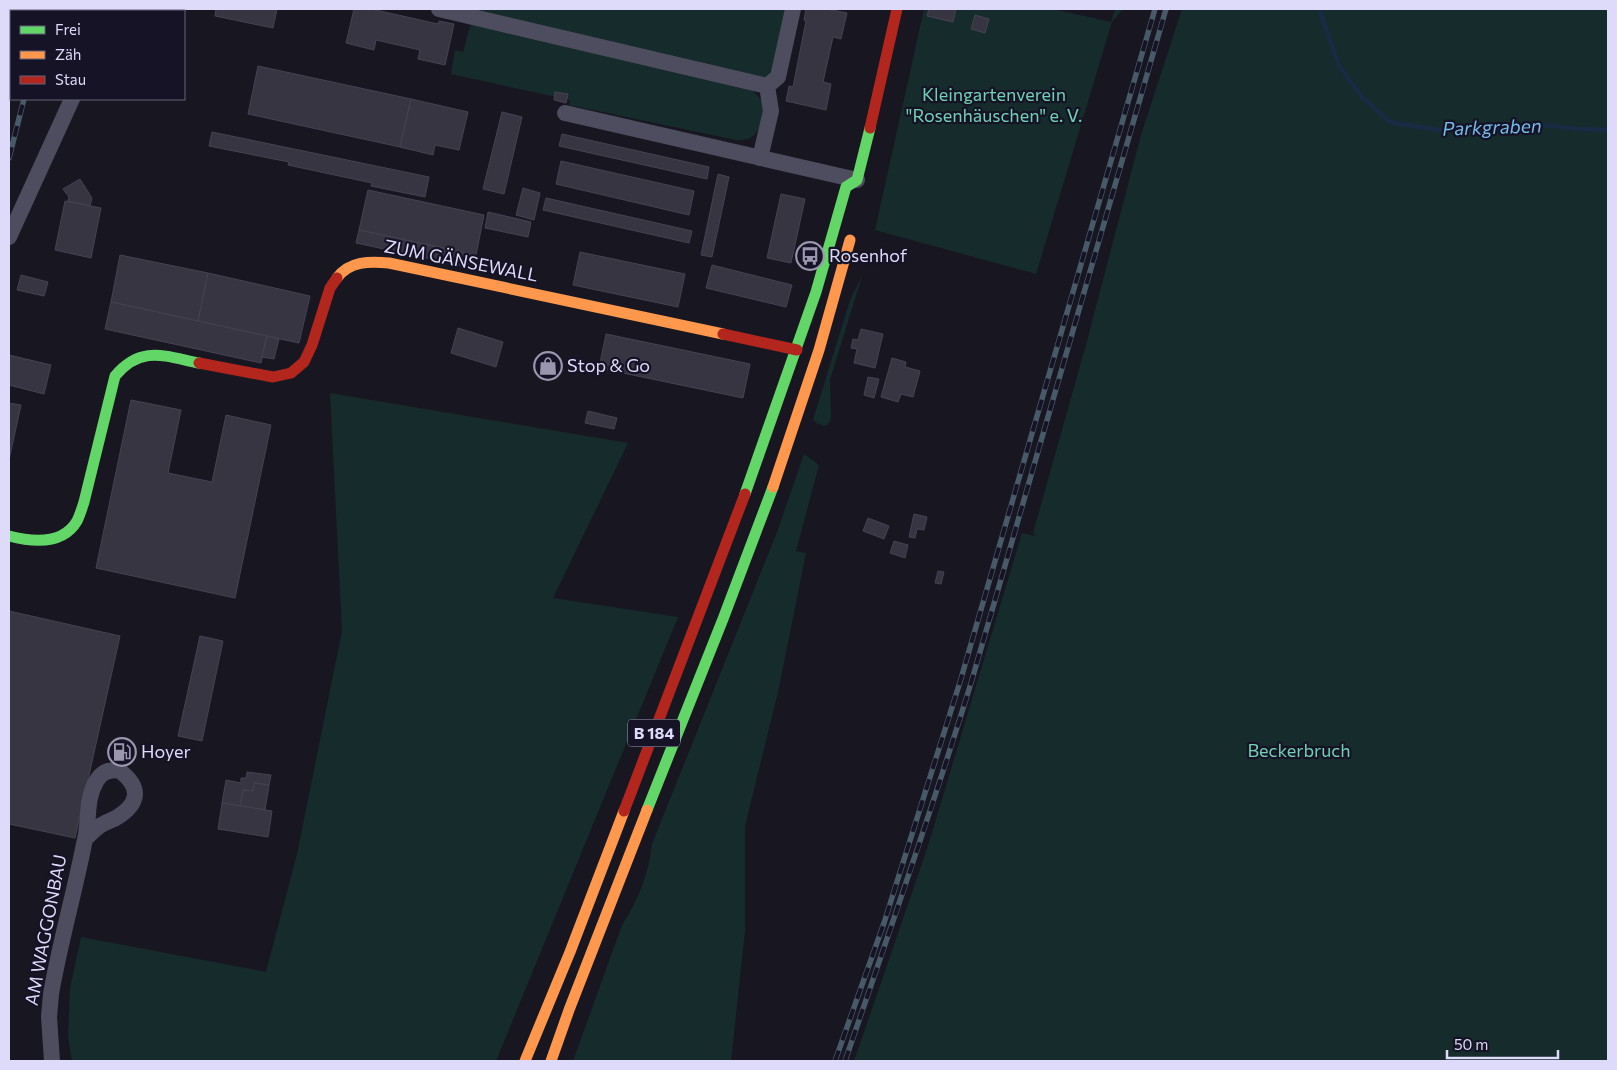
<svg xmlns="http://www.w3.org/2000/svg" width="1617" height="1070" viewBox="0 0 1617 1070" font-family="Commissioner,sans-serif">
  <rect width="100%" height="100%" fill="#181721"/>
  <g fill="#162b2b">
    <path d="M477,9H788L775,70L766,77H759L476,12Z"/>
    <path d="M924,9H1053L1111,22L1115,9H1123L1112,22L1036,274L875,230Z"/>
    <path d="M1182,9H1608V1061H854L927,849L1022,533L1036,536L1033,533L1087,341L1141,135Z"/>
    <path d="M476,25L750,88C755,93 760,97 763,104C767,115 760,134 748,139C745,140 739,140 736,140L569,105L570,100L451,74L455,50L463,52L470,26Z"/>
    <path d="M862,276L830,380L831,420L826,426L818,424L813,420L850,300Z"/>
    <path d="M330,393L628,443L553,598L678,617L496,1061H72L68,1037L70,988L81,937L266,972L297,854L342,631Z"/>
    <path d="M804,454L819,465L796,551L806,553L778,692L745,826V931L731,1061H573L622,925C638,901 649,873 652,844L777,532Z"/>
  </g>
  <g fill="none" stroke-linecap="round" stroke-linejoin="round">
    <path stroke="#182b45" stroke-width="4.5" d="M1320,12L1339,66L1362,97L1390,122L1439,130L1487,131L1535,124L1579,129L1608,130"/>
  </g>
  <g fill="#373542" stroke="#454353">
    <path d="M216,9H277L273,28L215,16Z"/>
    <path d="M354,9H371L438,24L439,21L454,24L445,65L418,59L420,50L376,40L374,50L346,43Z"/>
    <path d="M806,9H827L847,13L841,39L833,37L823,82L831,84L826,110L786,101L789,86L793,87L806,21L804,20Z"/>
    <path d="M929,9H956L953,22L927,16Z"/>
    <path d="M975,15L989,19L985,33L971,29Z"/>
    <path d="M258,66L411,99L400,147L248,114Z"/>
    <path d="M555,92L568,94L566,103L554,100Z"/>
    <path d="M411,99L468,112L459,150L435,145L433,155L400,147Z"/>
    <path d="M502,112L522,117L504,194L483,189Z"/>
    <path d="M212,132L429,177L425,197L371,186L372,183L288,165L289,162L209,146Z"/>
    <path d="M562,134L709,167L707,179L559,146Z"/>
    <path d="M561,161L694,191L689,215L556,184Z"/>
    <path d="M718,174L729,177L712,257L701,255Z"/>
    <path d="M80,179L92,198L90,206L68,201L69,197L63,189Z"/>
    <path d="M523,188L540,193L534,220L516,215Z"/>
    <path d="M368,190L484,215L476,255L359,230Z"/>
    <path d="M781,194L805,199L791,263L767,258Z"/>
    <path d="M546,198L692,231L689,243L543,210Z"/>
    <path d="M65,201L101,208L91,258L55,250Z"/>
    <path d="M488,212L531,222L528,237L485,228Z"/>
    <path d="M359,230L476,255L473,268L356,243Z"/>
    <path d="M580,252L685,274L678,307L573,285Z"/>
    <path d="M120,255L208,273L198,321L111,302Z"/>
    <path d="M712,265L792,285L786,307L706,288Z"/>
    <path d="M208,273L310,296L299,343L198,321Z"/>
    <path d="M21,275L48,282L44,296L17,290Z"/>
    <path d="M111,302L267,336L261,363L105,329Z"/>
    <path d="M458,328L503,342L496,367L451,353Z"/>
    <path d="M861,329L883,334L875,368L854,363L857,349L851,348L853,339L858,340Z"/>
    <path d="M606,334L750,364L743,398L599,368Z"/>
    <path d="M267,336L279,339L274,359L262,357Z"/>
    <path d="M9,355L51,365L44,394L9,385Z"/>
    <path d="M892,358L906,362L905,367L920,371L913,397L901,394L898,402L881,397Z"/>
    <path d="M868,377L879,379L874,398L864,395Z"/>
    <path d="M131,400L181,410L168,473L212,482L226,415L271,425L235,598L96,568Z"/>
    <path d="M9,403L21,405L9,460Z"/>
    <path d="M588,411L617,418L614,429L585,423Z"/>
    <path d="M914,514L927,517L924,530L917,529L915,538L909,537Z"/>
    <path d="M868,518L889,526L884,539L863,531Z"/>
    <path d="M894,541L908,545L905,558L890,553Z"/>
    <path d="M938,571L944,572L941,584L935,583Z"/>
    <path d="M9,611L120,636L75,838L9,824Z"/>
    <path d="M200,636L223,641L202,741L178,736Z"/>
    <path d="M124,744L130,745L129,749L123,747Z"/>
    <path d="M247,772L271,775L269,785L254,783L253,791L243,790L240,806L222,803L226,780L241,783V778H246Z"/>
    <path d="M254,783L269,785L265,810L240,806L243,790L253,791Z"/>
    <path d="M222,803L272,811L268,837L218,829Z"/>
  </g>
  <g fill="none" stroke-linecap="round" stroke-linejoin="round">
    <g stroke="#4e4d5f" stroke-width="16">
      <path d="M439,9L767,86"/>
      <path d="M99,11L100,9"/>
      <path d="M565,113L857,180"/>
      <path d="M760,158L771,111L767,86L778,77L793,9"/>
      <path d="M9,237L72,99"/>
      <path d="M52,1061L49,1017L51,994C60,942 75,891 85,839C90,818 85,800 97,780C103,771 111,769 120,771C142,788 139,804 116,818C110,821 104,823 98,827C94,830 90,834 86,838"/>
    </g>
    <g stroke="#63d668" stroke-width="11">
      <path d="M745,494L816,292L846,187L857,180L870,128"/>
      <path d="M9,536C32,542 63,545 77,521C80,515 82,508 84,502L115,376C141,345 164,356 199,363"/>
      <path d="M647,810L723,619L773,487"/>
    </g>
    <g stroke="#ff974d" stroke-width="11">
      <path d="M337,278C349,261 370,261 389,263L723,334"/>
      <path d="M773,487L819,350L850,240"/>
      <path d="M525,1061L570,952L624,811"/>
      <path d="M551,1061L569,1010L647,810"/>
    </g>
    <g stroke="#b3261e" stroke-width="11">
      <path d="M870,128L897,9"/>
      <path d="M723,334L797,350"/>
      <path d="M199,363L273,377L291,373L304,362L312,345L330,288L337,278"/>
      <path d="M624,811L745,494"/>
    </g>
    <defs>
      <g id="rail">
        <path d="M60,11L61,9"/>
        <path d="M9,158L24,99"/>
        <path d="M835,1061L884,923L960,682L1155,9"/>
        <path d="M845,1061C888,936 932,810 971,683L1166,9"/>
      </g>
    </defs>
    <use href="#rail" stroke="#485967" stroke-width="5.5"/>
    <use href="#rail" stroke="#151325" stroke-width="4" stroke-dasharray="11" stroke-linecap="butt"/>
  </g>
  <defs>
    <symbol id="bus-ring" viewBox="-11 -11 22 22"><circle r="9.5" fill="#151325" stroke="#9996ae" stroke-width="1.5"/><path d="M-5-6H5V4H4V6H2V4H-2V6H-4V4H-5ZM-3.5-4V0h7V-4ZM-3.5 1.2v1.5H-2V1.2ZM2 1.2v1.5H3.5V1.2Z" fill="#9996ae"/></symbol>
    <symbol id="shop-ring" viewBox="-11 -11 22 22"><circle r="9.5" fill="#151325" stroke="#9996ae" stroke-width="1.5"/><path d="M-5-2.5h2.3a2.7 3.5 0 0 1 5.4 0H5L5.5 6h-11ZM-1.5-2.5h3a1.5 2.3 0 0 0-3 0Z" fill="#9996ae"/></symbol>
    <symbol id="fuel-ring" viewBox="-11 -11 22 22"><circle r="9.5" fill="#151325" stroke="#9996ae" stroke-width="1.5"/><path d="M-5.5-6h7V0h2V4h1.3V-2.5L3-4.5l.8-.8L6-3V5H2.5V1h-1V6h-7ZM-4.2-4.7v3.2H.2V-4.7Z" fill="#9996ae"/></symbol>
  </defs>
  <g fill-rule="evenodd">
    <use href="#bus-ring" x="794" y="240" width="32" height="32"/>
    <use href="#shop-ring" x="532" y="350" width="32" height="32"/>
    <use href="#fuel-ring" x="106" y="736" width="32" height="32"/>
  </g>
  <g text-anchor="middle" stroke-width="4.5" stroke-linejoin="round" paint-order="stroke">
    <rect fill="#151325" stroke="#a29fba" stroke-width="1" x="628" y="719.5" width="52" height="27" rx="4"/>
    <g font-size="16" font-weight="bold" fill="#dedbfa">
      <text x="654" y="739">B 184</text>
    </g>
    <g font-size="18" fill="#71d1b4" stroke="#151325">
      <text x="994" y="101">Kleingartenverein<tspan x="994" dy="21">"Rosenhäuschen" e. V.</tspan></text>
      <text x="1299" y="757">Beckerbruch</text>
    </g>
    <g font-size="18" fill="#dedbfa" stroke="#151325" text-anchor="start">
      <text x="829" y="262">Rosenhof</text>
      <text x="567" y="372">Stop &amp; Go</text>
      <text x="141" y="758">Hoyer</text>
    </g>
    <g font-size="18" fill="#dedbfa" stroke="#151325">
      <text transform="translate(461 261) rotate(11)" y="6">ZUM GÄNSEWALL</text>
      <text transform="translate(46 930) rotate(-79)" y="6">AM WAGGONBAU</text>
    </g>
    <g font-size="19" font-style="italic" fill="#77bbec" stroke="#151325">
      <text transform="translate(1492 127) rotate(-2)" y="7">Parkgraben</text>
    </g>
  </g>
  <rect width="1617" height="1070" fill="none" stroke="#dedbfa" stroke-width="20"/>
  <rect x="10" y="10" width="175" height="90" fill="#151325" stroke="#65637a"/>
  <rect x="20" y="26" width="25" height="8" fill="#63d668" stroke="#65637a"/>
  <text x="55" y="35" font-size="15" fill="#dedbfa">Frei</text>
  <rect x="20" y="51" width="25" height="8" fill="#ff974d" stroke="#65637a"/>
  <text x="55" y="60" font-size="15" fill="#dedbfa">Zäh</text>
  <rect x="20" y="76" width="25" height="8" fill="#b3261e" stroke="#65637a"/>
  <text x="55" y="85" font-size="15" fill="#dedbfa">Stau</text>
  <path d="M1447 1050v8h111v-8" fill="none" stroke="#dedbfa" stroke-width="2.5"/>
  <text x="1454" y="1050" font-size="15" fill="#dedbfa" stroke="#151325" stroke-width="4" paint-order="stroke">50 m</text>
</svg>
